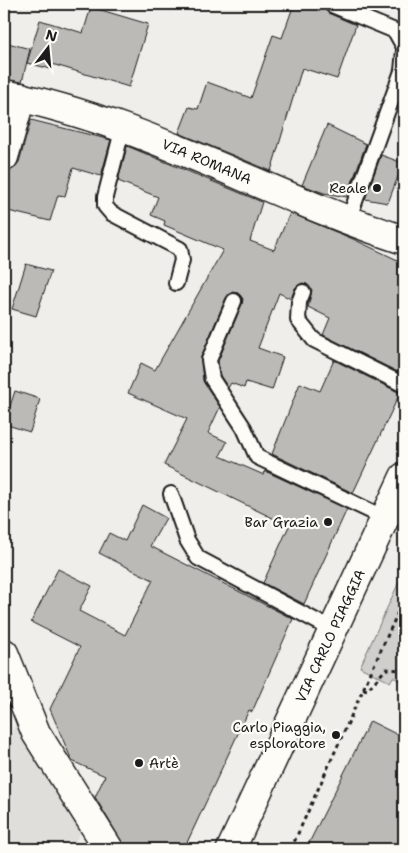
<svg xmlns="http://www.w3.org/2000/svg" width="408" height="853" viewBox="0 0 408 853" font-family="'Shantell Sans',sans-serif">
  <rect width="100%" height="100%" fill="#f0eeea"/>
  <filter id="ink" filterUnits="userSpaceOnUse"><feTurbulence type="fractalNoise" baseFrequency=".02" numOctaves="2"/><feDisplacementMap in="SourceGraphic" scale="10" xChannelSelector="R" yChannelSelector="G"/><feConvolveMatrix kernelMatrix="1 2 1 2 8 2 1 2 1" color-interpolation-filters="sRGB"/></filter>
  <g filter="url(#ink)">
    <path fill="#e0deda" d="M20,715L80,833L72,849H4V748Z"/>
    <path fill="#d0cfcc" stroke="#767674" d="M404,571V683L393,677L390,682L360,667Z"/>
    <g fill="#bbbab6" stroke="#1c1c1c">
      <path d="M294,4H324L328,13L356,25L337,79L302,68L271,171L179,133L189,107L198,109L207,82L251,98L273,35L282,38Z"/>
      <path d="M91,7L148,24L129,87L52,64L51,69L27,63L40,20L83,33Z"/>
      <path d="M4,42L30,49L22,82L4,79Z"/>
      <path d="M31,120L111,140L101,176L73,168L65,196L58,195L50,221L4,210V172L14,168L19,162Z"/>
      <path d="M327,125L366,144L347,197L324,193L302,185Z"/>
      <path d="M127,146L262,202L250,241L274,250L290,213L353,239L404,263V375L323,335L330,318L308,307L312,290L307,284L302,283L295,288L291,299L279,293L258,348L283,357L272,390L246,382L244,388L231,383L228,388L220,376L218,361L242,304L243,299L238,293L232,292L226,298L201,357L203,381L220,407L208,433L227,442L220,456L264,475L265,471L347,509L304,604L263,583L289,526L164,465L187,419L128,393L141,363L155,370L223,250L164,225L165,221L151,215L158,197L118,181Z"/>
      <path d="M381,155L403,163L388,203L365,199Z"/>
      <path d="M26,264L51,271L36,316L12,309Z"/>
      <path d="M334,360L400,393L353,493L272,454L300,383L320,391Z"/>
      <path d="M15,391L40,399L30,432L4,424Z"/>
      <path d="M142,505L166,518L150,546L293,619L252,712L249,710L184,849H127L123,844L95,797L105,776L72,761L50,709L80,647L31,622L58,569L92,586L79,611L125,635L153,580L99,553L109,533L125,541Z"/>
      <path d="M370,721L404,738V849H306Z"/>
    </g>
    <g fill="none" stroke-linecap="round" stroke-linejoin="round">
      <defs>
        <g id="lane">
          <path d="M332,5L395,31L404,47"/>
          <path d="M123,127L105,197V206L111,213L180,249L182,260L176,283"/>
          <path d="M348,221L402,71L404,50"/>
          <path d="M303,292L299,302L298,320L314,340L404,385"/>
          <path d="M234,301L209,360L212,379L244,428L257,457L385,518"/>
          <path d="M171,494L187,540L198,558L333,630"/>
        </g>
        <g id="street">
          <path d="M4,157L21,97"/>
          <path d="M4,653L36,733L109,849"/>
        </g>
        <g id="secondary">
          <path id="s1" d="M4,94C145,122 269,196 404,240"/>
          <path id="s2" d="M231,849L404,477"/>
        </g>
      </defs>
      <use href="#lane" stroke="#1c1c1c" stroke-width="18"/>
      <use href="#street" stroke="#1c1c1c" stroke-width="31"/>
      <use href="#secondary" stroke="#1c1c1c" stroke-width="31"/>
      <g stroke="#1c1c1c" stroke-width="3" stroke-dasharray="4 4" stroke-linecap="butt">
        <path d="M363,689L367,690L386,669L404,670"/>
        <path d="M291,849L404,599"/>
      </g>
      <use href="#lane" stroke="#fdfcf7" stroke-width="14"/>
      <use href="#street" stroke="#fdfcf7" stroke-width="28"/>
      <use href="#secondary" stroke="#fdfcf7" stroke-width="28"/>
    </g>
  </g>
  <g fill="#1c1c1c" stroke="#fdfcf7" stroke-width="2">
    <circle cx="377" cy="188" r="5"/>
    <circle cx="328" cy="522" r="5"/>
    <circle cx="336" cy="735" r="5"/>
    <circle cx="139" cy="763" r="5"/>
  </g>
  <g text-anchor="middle" stroke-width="4.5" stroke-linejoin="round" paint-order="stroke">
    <g font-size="14" fill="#1c1c1c" stroke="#fdfcf7">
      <text dy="5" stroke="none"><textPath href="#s1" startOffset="214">VIA ROMANA</textPath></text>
      <text dy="5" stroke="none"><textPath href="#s2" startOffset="235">VIA CARLO PIAGGIA</textPath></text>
    </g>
    <g font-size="14" fill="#1c1c1c" stroke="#fdfcf7" text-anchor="end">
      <text x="367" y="193">Reale</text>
      <text x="318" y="527">Bar Grazia</text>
      <text x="326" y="732">Carlo Piaggia,<tspan x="326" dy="16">esploratore</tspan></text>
      <text x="149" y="768" text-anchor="start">Artè</text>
    </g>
  </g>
  <rect width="408" height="853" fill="none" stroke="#fdfcf7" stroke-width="20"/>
  <rect x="10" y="10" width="388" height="833" fill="none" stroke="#1c1c1c" stroke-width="2" filter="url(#ink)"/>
  <g transform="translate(48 48) rotate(16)" stroke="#fdfcf7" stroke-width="4" paint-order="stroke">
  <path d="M0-4L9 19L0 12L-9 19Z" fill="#1c1c1c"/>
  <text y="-8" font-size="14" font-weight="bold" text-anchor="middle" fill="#1c1c1c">N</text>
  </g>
</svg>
